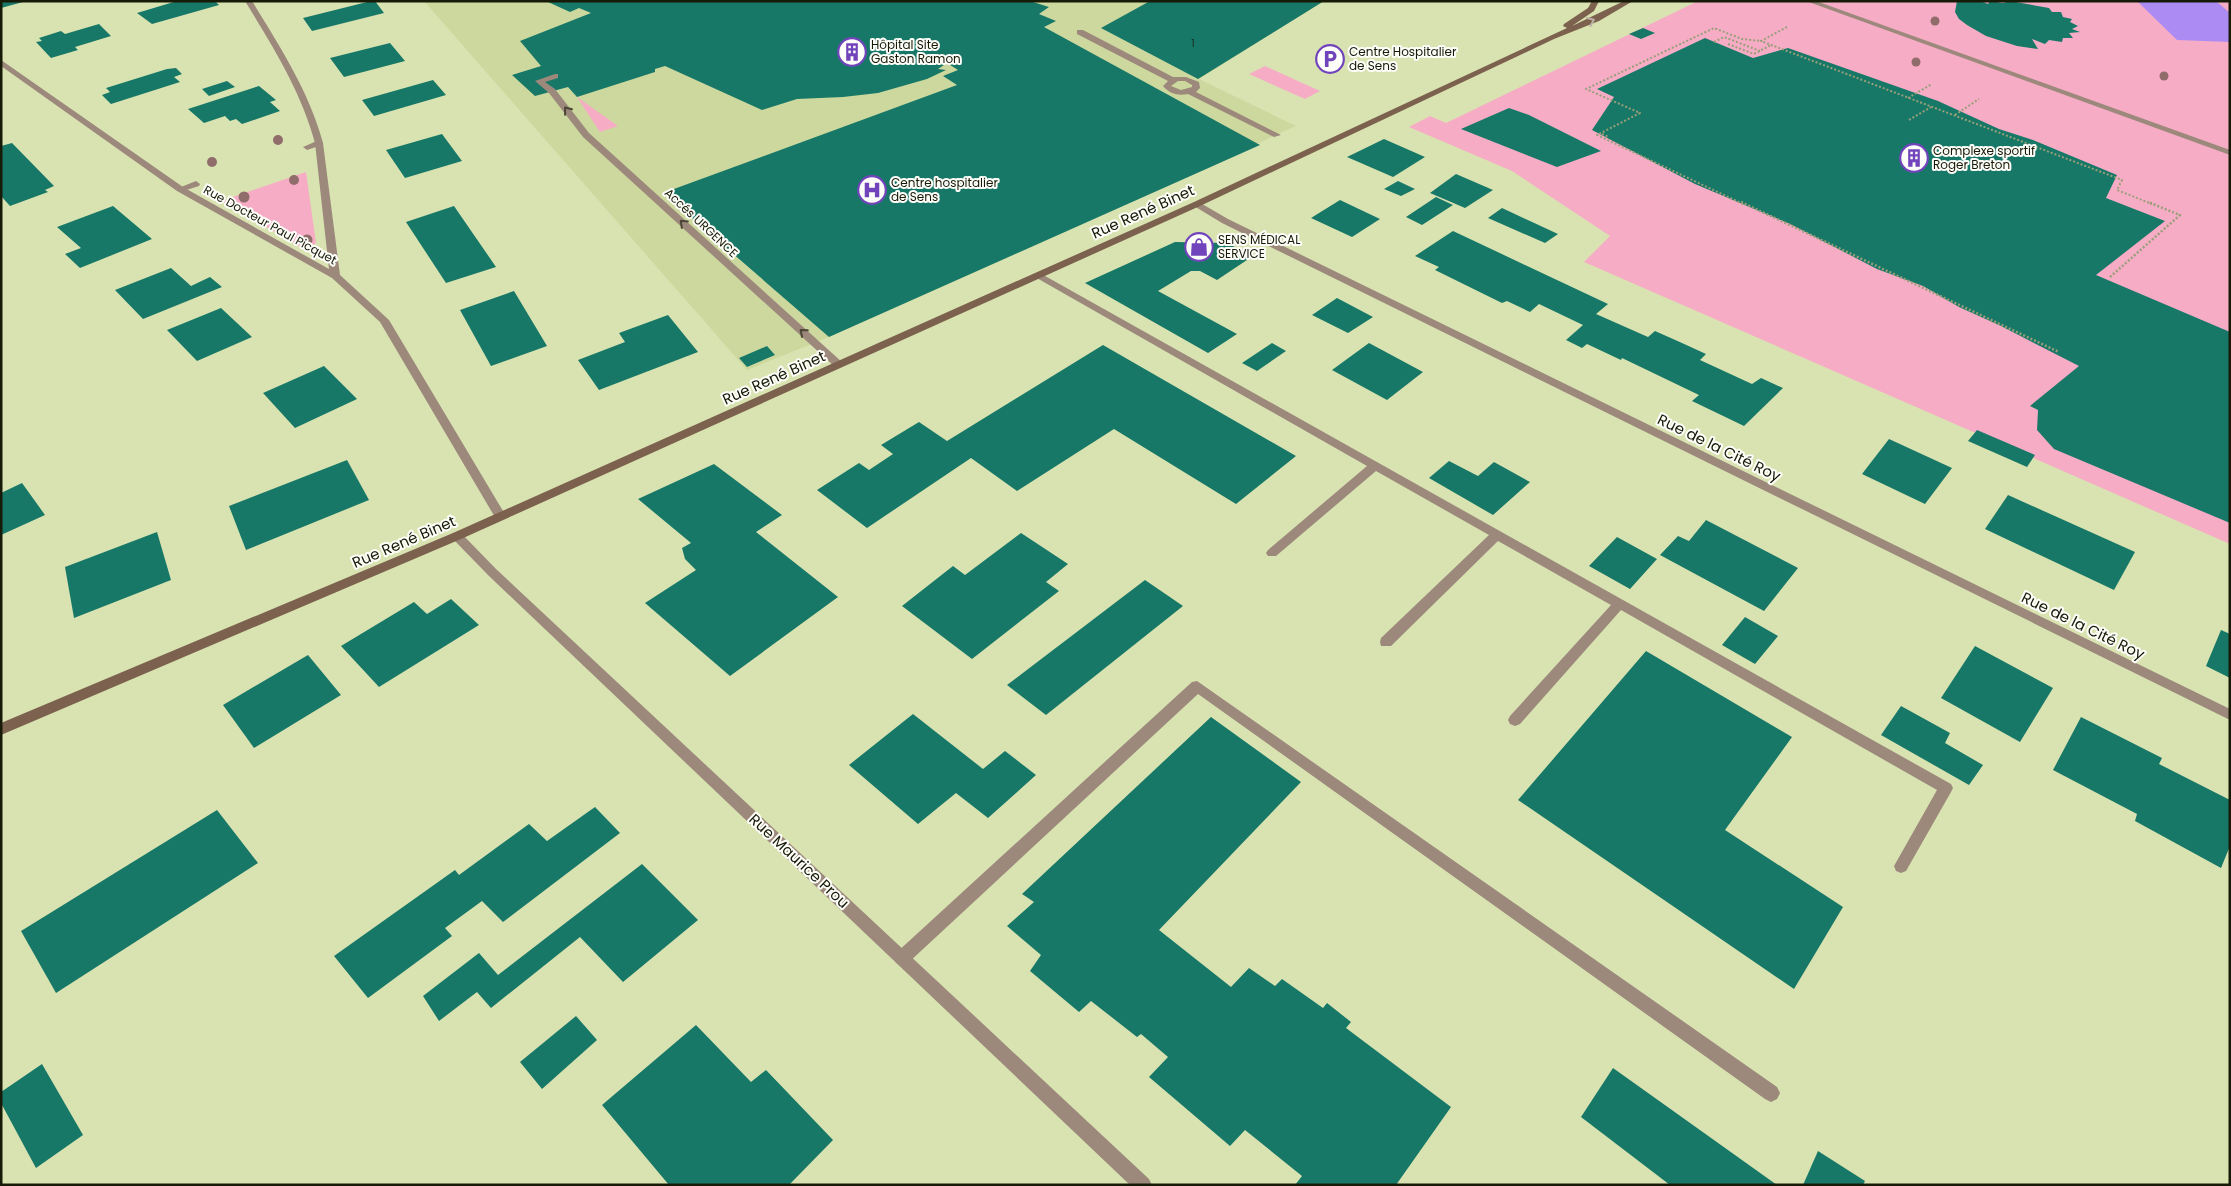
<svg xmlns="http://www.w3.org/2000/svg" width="2231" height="1186" viewBox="0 0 2231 1186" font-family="Poppins,sans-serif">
  <rect width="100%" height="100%" fill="#d9e3b1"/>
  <path fill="#cdd89e" d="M424,1H1324L1199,79L1296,126L1013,255L829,337L747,370Z"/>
  <g fill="#f7acc6">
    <path d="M1698,1H2230V544L1584,262L1610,236L1512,171L1409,127L1430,116L1446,123Z"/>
    <path d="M1265,66L1320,91L1305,99L1249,74Z"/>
    <path d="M577,97L618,126L600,132Z"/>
    <path d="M306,172L316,243L308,248H303L221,201Z"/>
  </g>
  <path fill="#ac8cf3" d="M2137,1H2216L2230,13V42L2177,40Z"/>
  <g fill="#187867">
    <path d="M1,1H22L23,2L1,8Z"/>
    <path d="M177,1H215L219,5L152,24L137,13Z"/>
    <path d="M371,1H375L384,13L312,31L303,18Z"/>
    <path d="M550,1H1030L1049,7L1039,14L1056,21L1044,27L1260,145L829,337L663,193L957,85L943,76L958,70L947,63L938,69L946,70L927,79L878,93L843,97L797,99L762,110L665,66L655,69V72L577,97L568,87L535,96L512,75L541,66L520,41L591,13L579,8L570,12L548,2Z"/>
    <path d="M1150,1H1324L1198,79L1101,28Z"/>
    <path d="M1957,1H1980L1988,4L1990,1L2003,3L2010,1L2049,8L2052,12H2061L2063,17L2072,19L2070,22L2078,26L2072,29L2080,32L2069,33L2073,38H2063L2062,42L2049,40L2045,44L2032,39L2038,49L2017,46L1986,36L1967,25L1959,19L1955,12Z"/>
    <path d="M99,24L111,36L75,47L78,50L51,58L36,42L42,41L39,38L61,31L65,34Z"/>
    <path d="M1643,28L1655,33L1641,39L1629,34Z"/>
    <path d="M1705,38L1753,58L1788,48L1938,101L1999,129L2033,140L2117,175L2106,198L2165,221L2096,275L2230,332V523L2054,449L2037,430L2038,410L2030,406L2079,366L2001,326L1959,307L1923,286L1877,269L1790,224L1695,184L1592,130L1614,97L1597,89Z"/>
    <path d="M390,43L405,61L344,77L330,58Z"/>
    <path d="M176,68L182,74L174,77L180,82L111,104L102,95L110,92L106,88L167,69Z"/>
    <path d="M433,80L446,95L374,116L362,100Z"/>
    <path d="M227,81L235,87L209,96L202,89Z"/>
    <path d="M259,86L276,100L270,102L280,111L242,124L236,119L230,121L225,116L204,123L188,109Z"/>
    <path d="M1509,108L1529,115L1601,151L1557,167L1461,129Z"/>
    <path d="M442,134L462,161L405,178L386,150Z"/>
    <path d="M1384,139L1425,157L1393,177L1347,157Z"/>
    <path d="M12,143L54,186L45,190L48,192L10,206L1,196V146Z"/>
    <path d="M1456,174L1493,190L1465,208L1430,193Z"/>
    <path d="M1398,181L1415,189L1401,196L1384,189Z"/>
    <path d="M1436,197L1453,205L1422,225L1406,217Z"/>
    <path d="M1340,200L1380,219L1352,237L1311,218Z"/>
    <path d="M113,206L152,239L80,268L65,254L81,248L57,227Z"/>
    <path d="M454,206L496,267L446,283L406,222Z"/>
    <path d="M1502,208L1558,234L1545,243L1488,218Z"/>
    <path d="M1453,231L1608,304L1596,314L1648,337L1655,331L1682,343L1706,354L1700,360L1752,384L1761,378L1783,388L1744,426L1692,401L1699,395L1622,358L1621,360L1587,344L1582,348L1566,340L1583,325L1539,304L1530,312L1507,301L1502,303L1435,270L1439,267L1415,256Z"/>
    <path d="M1175,242L1227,243L1253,256L1217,280L1200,271H1191L1158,291L1237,334L1208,353L1085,283Z"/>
    <path d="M171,268L191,286L210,277L222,287L143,319L115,290Z"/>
    <path d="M514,291L547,346L491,366L460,310Z"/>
    <path d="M1337,298L1373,317L1348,333L1312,315Z"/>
    <path d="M221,308L252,337L197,361L167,330Z"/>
    <path d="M668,315L698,352L599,390L578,360L625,342L619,333Z"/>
    <path d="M1272,343L1286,351L1257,371L1242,363Z"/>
    <path d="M1369,343L1423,372L1387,400L1332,370Z"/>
    <path d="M1103,345L1296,456L1236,504L1114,429L1017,491L971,458L867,528L817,490L859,463L869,470L893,454L881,445L919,422L947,441Z"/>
    <path d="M767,346L775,355L747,367L739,358Z"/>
    <path d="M324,366L357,399L295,428L263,393Z"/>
    <path d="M1977,430L2035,455L2027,467L1968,441Z"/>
    <path d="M1889,439L1952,468L1925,504L1862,474Z"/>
    <path d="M347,460L369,500L246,550L229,506Z"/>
    <path d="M1449,461L1478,476L1494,462L1530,482L1493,515L1429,478Z"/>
    <path d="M714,464L782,515L756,532L838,597L730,676L645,603L696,570L685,559L682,548L691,543L638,499Z"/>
    <path d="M22,483L45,515L1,535V493Z"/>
    <path d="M2008,495L2135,552L2114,590L1985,529Z"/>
    <path d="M1706,520L1798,568L1764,611L1660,555L1678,536L1689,541Z"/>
    <path d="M157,532L171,580L74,618L65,567Z"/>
    <path d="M1021,533L1068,564L1046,582L1059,591L972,659L902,606L953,566L965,575Z"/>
    <path d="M1617,537L1657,559L1630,589L1589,566Z"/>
    <path d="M1145,580L1183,606L1046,715L1007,685Z"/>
    <path d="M451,599L479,625L379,687L341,646L414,602L427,614Z"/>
    <path d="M1745,617L1778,636L1755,664L1722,645Z"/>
    <path d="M2221,630L2230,634V678L2206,666Z"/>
    <path d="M1975,646L2053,688L2020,742L1941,698Z"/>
    <path d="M1646,651L1792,737L1725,830L1843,907L1794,989L1518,800Z"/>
    <path d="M308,655L341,695L254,748L223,705Z"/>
    <path d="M1901,706L1950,733L1945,743L1983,765L1969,785L1881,735Z"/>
    <path d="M913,714L983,769L1005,751L1036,775L988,818L956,793L918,824L849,765Z"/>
    <path d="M1211,717L1301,782L1159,930L1231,987L1249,968L1275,986L1282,979L1323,1008L1327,1003L1351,1022L1346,1028L1451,1107L1396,1185H1295L1302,1176L1245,1130L1230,1146L1149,1077L1168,1057L1141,1034L1137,1037L1091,1001L1079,1012L1030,971L1041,955L1007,926L1034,902L1022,894Z"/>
    <path d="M2081,717L2162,758L2159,764L2230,800V846L2221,868L2135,821L2137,814L2053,770Z"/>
    <path d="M595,807L620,833L503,922L482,901L445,928L452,936L368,998L334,956L455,870L459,875L529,824L547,841Z"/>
    <path d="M217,810L258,863L56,993L21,931Z"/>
    <path d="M642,864L698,920L623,982L580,937L491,1008L477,992L439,1021L423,996L479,953L498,975Z"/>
    <path d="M576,1016L597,1040L542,1089L520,1062Z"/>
    <path d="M696,1025L751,1082L766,1070L833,1140L789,1185H669L602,1105Z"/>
    <path d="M42,1064L83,1135L36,1168L1,1103V1092Z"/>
    <path d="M1613,1068L1777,1185H1670L1581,1117Z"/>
    <path d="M1818,1151L1865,1181L1863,1185H1803Z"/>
  </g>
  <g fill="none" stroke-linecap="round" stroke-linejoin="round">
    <g stroke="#989f78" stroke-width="2" stroke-dasharray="2 2" stroke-linecap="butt">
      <path d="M1787,27L1761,41L2122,180L2117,190L2152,204"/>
      <path d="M1714,42L1724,37L1760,51"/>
      <path d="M1728,44L1754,54L1771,45"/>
      <path d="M1908,98L1932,84"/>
      <path d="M1955,115L1979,99"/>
      <path d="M1909,120L1931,107"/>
      <path d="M1602,134L1609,137"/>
      <path d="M1743,204L1597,135L1640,113L1586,89L1714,28L1742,39L1761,41"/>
    </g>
    <g stroke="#989f78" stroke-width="2.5" stroke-dasharray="2 2" stroke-linecap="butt">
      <path d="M1741,202L2059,352"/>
      <path d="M2110,277L2180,215L2148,202"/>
    </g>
    <g fill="#9c897c" fill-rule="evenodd">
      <path d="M1806,1H1816L2230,150V155Z"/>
      <path d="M555,74H558V78L545,82L555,89L589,133L843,363V367H835L583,137L549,93L535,81Z"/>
      <path d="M319,140L322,141V145L307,150L303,147Z"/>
      <path d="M196,181L200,184L199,186L180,192L176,189Z"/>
      <path d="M1038,272L1951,784L1953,788L1951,792L1906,871L1901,873L1896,871L1894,866L1937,790L1621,610L1520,724L1515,726L1510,724L1508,720L1510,716L1611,605L1498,541L1391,646H1381L1380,642L1381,638L1489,535L1376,471L1276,556H1268L1266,553L1268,550L1367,466L1035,277L1033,275Z"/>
      <path d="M1197,681L1777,1087L1780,1093L1777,1099L1771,1102L1765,1099L1198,694L908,963L902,965L896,963L894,958L896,953L1192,682Z"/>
    </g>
    <g fill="#9c897c" fill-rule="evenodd">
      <path d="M245,1H252C280,47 309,91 323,143L340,275L389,320L506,516L504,519H496L380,322L332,278L177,191L1,66V60L183,187L329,269L315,143C301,91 273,47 245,1Z"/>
      <path d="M1077,30H1083L1173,77H1186L1199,82L1200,88L1196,92L1281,135L1274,137L1188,94C1178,96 1170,94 1163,86L1168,81L1077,34ZM1178,81H1185L1192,85V87L1181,90L1171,86Z"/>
      <path d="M1197,201L1228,219L2230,709V720L1222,223L1194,206L1193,204Z"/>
      <path d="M457,532L461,533L496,569L1149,1179L1152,1185H1130L488,575L453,539L451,536L453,533Z"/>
    </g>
    <path fill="#7c624e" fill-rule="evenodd" d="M1592,1H1599L1594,11L1572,26L1624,1H1633L1599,21L1554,39L1200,206L461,539L1,735V723L453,533L1194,202L1567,28L1563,26L1564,24L1588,8Z"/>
  </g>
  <g fill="#906d6a">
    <circle cx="1935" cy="21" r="4.5"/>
    <circle cx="1916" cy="62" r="4.5"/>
    <circle cx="2164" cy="76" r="4.5"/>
    <circle cx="278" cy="140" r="5"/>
    <circle cx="212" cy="162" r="5"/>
    <circle cx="294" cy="180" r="5"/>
    <circle cx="244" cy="197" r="5.5"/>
    <circle cx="307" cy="240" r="5.5"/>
  </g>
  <defs><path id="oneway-chevron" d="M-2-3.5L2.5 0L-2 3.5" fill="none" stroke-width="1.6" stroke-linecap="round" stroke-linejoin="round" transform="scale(1.25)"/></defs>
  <use stroke="#bcb0a4" href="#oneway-chevron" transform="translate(1591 21) rotate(-23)"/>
  <g stroke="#4c4636">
    <use href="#oneway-chevron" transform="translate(567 110) rotate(-128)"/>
    <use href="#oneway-chevron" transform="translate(683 223) rotate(-137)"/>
    <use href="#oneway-chevron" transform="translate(803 332) rotate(-139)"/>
  </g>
  <defs>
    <symbol id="building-ring" viewBox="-11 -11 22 22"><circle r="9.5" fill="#fdfef9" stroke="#7144bc" stroke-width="1.5"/><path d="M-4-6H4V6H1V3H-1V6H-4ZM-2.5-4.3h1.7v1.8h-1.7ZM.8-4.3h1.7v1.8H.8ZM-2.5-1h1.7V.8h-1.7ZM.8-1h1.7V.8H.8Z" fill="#7144bc"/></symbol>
    <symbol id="parking-ring" viewBox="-11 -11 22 22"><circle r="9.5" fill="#fdfef9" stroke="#7144bc" stroke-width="1.5"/><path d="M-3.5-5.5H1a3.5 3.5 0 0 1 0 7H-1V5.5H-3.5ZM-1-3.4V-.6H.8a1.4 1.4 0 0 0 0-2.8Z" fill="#7144bc"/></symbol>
    <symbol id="hospital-ring" viewBox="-11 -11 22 22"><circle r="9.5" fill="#fdfef9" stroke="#7144bc" stroke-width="1.5"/><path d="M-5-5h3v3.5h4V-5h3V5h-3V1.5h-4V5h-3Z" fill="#7144bc"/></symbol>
    <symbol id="shop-ring" viewBox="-11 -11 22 22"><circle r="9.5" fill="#fdfef9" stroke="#7144bc" stroke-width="1.5"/><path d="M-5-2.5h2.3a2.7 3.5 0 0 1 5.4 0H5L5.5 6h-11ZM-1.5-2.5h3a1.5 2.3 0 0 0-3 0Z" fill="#7144bc"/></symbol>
  </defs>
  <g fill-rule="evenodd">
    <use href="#building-ring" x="836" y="36" width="32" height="32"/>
    <use href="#parking-ring" x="1314" y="43" width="32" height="32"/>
    <use href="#building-ring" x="1898" y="142" width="32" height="32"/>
    <use href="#hospital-ring" x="856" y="174" width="32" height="32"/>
    <use href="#shop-ring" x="1183" y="231" width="32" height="32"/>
  </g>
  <g text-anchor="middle" stroke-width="4" stroke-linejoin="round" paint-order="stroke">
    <g font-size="11" fill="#17321f">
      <text x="1193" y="47">1</text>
    </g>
    <g font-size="12" fill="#171a07" stroke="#fdfef9" text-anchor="start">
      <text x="871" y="49">Hôpital Site<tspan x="871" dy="14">Gaston Ramon</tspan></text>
      <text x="1349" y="56">Centre Hospitalier<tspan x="1349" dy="14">de Sens</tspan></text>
      <text x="1933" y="155">Complexe sportif<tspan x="1933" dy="14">Roger Breton</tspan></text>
      <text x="891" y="187">Centre hospitalier<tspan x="891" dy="14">de Sens</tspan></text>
      <text x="1218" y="244">SENS MÉDICAL<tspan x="1218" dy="14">SERVICE</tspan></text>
    </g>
    <g font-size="12" fill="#171a07" stroke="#fdfef9">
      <text transform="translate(701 223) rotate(43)" y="4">Accés URGENCE</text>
      <text transform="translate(270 225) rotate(29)" y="4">Rue Docteur Paul Picquet</text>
    </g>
    <g font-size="15" fill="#171a07" stroke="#fdfef9">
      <text transform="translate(1143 212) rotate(-24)" y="5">Rue René Binet</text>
      <text transform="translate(774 378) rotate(-24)" y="5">Rue René Binet</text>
      <text transform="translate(1719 448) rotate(26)" y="5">Rue de la Cité Roy</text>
      <text transform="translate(404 542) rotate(-23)" y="5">Rue René Binet</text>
      <text transform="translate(2083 626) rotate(26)" y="5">Rue de la Cité Roy</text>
      <text transform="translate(799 861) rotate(43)" y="5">Rue Maurice Prou</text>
    </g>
  </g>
  <rect width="2231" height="1186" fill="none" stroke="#171a07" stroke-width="5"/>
</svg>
